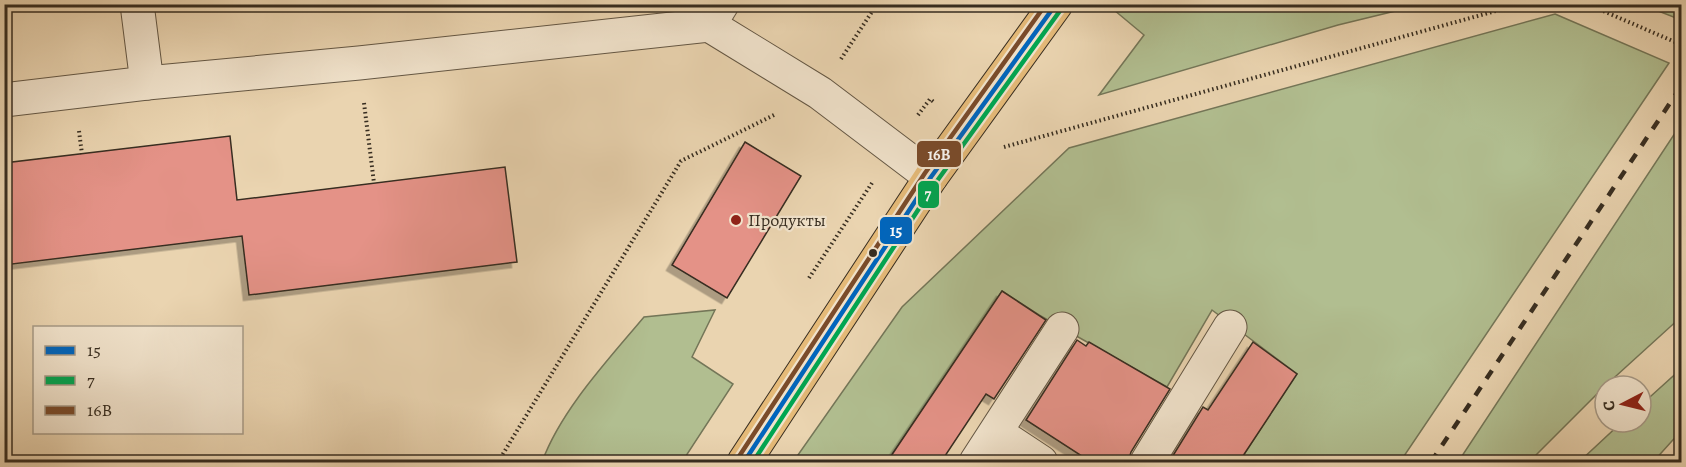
<svg xmlns="http://www.w3.org/2000/svg" width="1686" height="467" viewBox="0 0 1686 467" font-family="Alegreya,serif">
  <defs>
    <filter id="shadow"><feDropShadow dx="-5.5" dy="5.5" stdDeviation="0" flood-color="#0004"/></filter>
  </defs>
  <rect width="100%" height="100%" fill="#ead4b0"/>
  <filter id="stains"><feTurbulence type="fractalNoise" baseFrequency=".00333" numOctaves="4"/><feColorMatrix values="0 0 0 0 .2 0 0 0 0 .09 0 0 0 0 .02 0 0 0 .5 -.17"/></filter>
  <radialGradient id="worn" r=".72"><stop offset=".6" stop-color="#630" stop-opacity="0"/><stop offset="1" stop-color="#630" stop-opacity=".3"/></radialGradient>
  <g fill="#b1be90" stroke="#747658" stroke-width="1.5">
    <path d="M1108,5L1109,4L1420,5L1338,25L1099,95L1144,35Z"/>
    <path d="M1643,5H1681V20Z"/>
    <path d="M1555,14L1669,63L1400,462H1239L1297,374L1212,310L1167,387L1039,315L1002,291L887,462H793L902,307L1069,148Z"/>
    <path d="M1681,124V317L1605,386L1529,462H1458Z"/>
    <path d="M715,310L692,357L733,384L682,462H542C561,410 608,360 644,317Z"/>
    <path d="M1681,369V431L1653,462H1579L1622,422H1641V405Z"/>
  </g>
  <g fill="#e49287" stroke="#372d20" stroke-width="1.5" filter="url(#shadow)">
    <path d="M230,136L237,200L505,167L517,262L249,295L242,236L4,265V163Z"/>
    <path d="M745,142L801,176L727,298L672,265Z"/>
    <path d="M1002,291L1046,320L994,399L986,394L941,462H887Z"/>
    <path d="M1077,340L1086,346L1089,342L1170,389L1131,452L1128,462H1091L1026,420Z"/>
    <path d="M1253,342L1297,374L1239,462H1169L1203,407L1208,410Z"/>
  </g>
  <g fill="none" stroke-linecap="round" stroke-linejoin="round">
    <defs>
      <g id="minor">
        <path d="M709,25L820,93L931,177"/>
        <path d="M147,83L359,63L709,25L722,4"/>
        <path d="M4,100L147,83L137,4"/>
        <path d="M997,433L1041,462"/>
        <path d="M976,462L1062,329"/>
        <path d="M1147,462L1230,327"/>
      </g>
      <path id="major" d="M744,462L931,177L1056,4"/>
    </defs>
    <use href="#minor" stroke="#645744" stroke-width="35"/>
    <use href="#major" stroke="#372d20" stroke-width="35"/>
    <g stroke="#372d20" stroke-width="4" stroke-dasharray="1.5 3" stroke-linecap="butt">
      <path d="M1587,4L1682,45"/>
      <path d="M841,59L877,4"/>
      <path d="M364,103L374,183"/>
      <path d="M918,115L930,99L935,103"/>
      <path d="M79,131L82,154"/>
      <path d="M1004,147L1521,4"/>
      <path d="M809,278L872,183"/>
      <path d="M498,462L681,161L776,114"/>
    </g>
    <use href="#minor" stroke="#f1e3cc" stroke-width="33"/>
    <use href="#major" stroke="#e5ba78" stroke-width="33"/>
    <path stroke="#372d20" stroke-width="4.5" stroke-dasharray="10 10" stroke-linecap="butt" d="M1431,462L1682,85"/>
    <defs>
      <path id="bus-1" d="M744,462L931,177L1056,4"/>
      <path id="bus-2" d="M753,462L937,181L1062,8"/>
      <path id="bus-3" d="M738,458L925,173L1046,4"/>
    </defs>
    <use href="#bus-1" stroke="#f1e3cc" stroke-width="9"/>
    <use href="#bus-2" stroke="#f1e3cc" stroke-width="9"/>
    <use href="#bus-3" stroke="#f1e3cc" stroke-width="9"/>
    <use href="#bus-1" stroke="#0065bd" stroke-width="4.5"/>
    <use href="#bus-2" stroke="#00a651" stroke-width="4.5"/>
    <use href="#bus-3" stroke="#7a4b2a" stroke-width="4.5"/>
  </g>
  <circle fill="#8f2418" stroke="#f1e3cc" stroke-width="2" cx="736" cy="220" r="6"/>
  <circle fill="#372d20" stroke="#f1e3cc" stroke-width="2" cx="873" cy="253" r="5"/>
  <g text-anchor="middle" stroke-width="4.5" stroke-linejoin="round" paint-order="stroke">
    <g font-size="18" fill="#372d20" stroke="#f1e3cc" text-anchor="start">
      <text x="748" y="226">Продукты</text>
    </g>
  </g>
  <g stroke="#f1e3cc" stroke-width="2">
    <rect x="916" y="140" width="46" height="28" rx="6" fill="#7a4b2a"/>
    <rect x="917" y="180" width="23" height="29" rx="6" fill="#00a651"/>
    <rect x="879" y="216" width="34" height="29" rx="6" fill="#0065bd"/>
  </g>
  <g font-size="16" text-anchor="middle" font-weight="bold" fill="#fff">
    <text x="939" y="160">16В</text>
    <text x="928" y="200">7</text>
    <text x="896" y="236">15</text>
  </g>
  <rect width="1686" height="467" fill="none" stroke="#ead4b0" stroke-width="24"/>
  <rect x="6" y="6" width="1674" height="455" fill="none" stroke="#372d20" stroke-width="3"/>
  <rect x="12" y="12" width="1662" height="443" fill="none" stroke="#372d20" stroke-width="1.5"/>
  <rect x="33" y="326" width="210" height="108" fill="#f1e3cc" stroke="#a79a87" stroke-width="1.5"/>
  <rect x="45" y="346" width="30" height="9" fill="#0065bd" stroke="#a79a87" stroke-width="1.5"/>
  <text x="87" y="356" font-size="18" fill="#372d20">15</text>
  <rect x="45" y="376" width="30" height="9" fill="#00a651" stroke="#a79a87" stroke-width="1.5"/>
  <text x="87" y="386" font-size="18" fill="#372d20">7</text>
  <rect x="45" y="406" width="30" height="9" fill="#7a4b2a" stroke="#a79a87" stroke-width="1.5"/>
  <text x="87" y="416" font-size="18" fill="#372d20">16В</text>
  <g transform="translate(1623 404) rotate(263)"><circle r="28" fill="#f1e3cc" stroke="#a79a87" stroke-width="1.5"/>
  <path d="M0-4.5L10 22L0 15L-10 22Z" fill="#8f2418"/>
  <text y="-9" font-size="16" font-weight="bold" text-anchor="middle" fill="#372d20">С</text>
  </g>
  <rect width="100%" height="100%" filter="url(#stains)"/>
  <rect width="100%" height="100%" fill="url(#worn)"/>
</svg>
